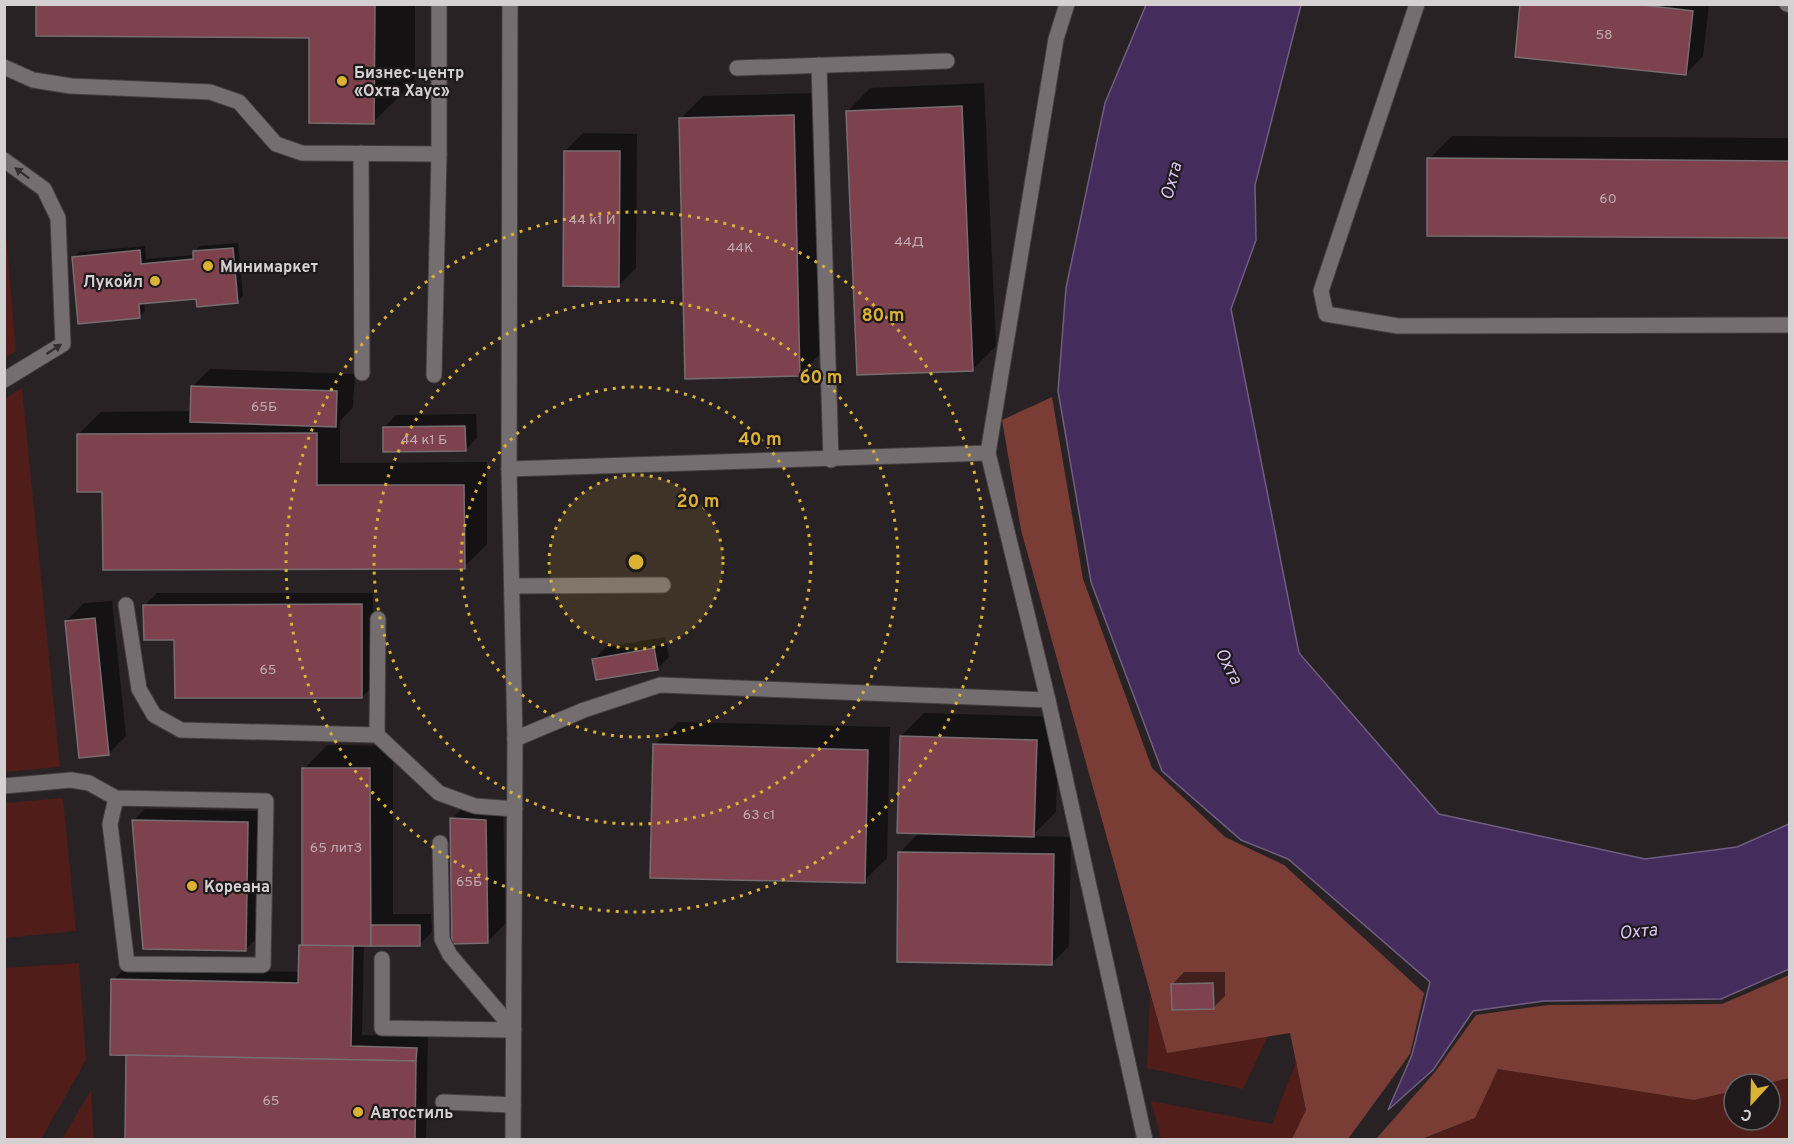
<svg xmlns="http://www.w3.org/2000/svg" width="1794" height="1144" viewBox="0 0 1794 1144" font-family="Overpass,sans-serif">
  <rect width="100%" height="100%" fill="#282225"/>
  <g fill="#501d18">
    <path d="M4,210L16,351L5,358H4Z"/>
    <path d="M22,388L60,767L5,772L4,399Z"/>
    <path d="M63,798L76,931L5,938V803Z"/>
    <path d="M79,963L86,1060L41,1139H5V968Z"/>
    <path d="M1150,994L1167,1053L1268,1036L1243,1089L1147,1068Z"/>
    <path d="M1296,1062L1306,1111L1292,1139H1161L1151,1101L1272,1124Z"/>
    <path d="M1498,1069L1694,1100L1734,1091V1120H1770V1084H1764L1789,1078V1139L1422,1140L1475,1118Z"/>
    <path d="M91,1090L94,1139H62Z"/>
  </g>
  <g fill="#793d36">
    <path d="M1052,397L1083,579L1152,768L1225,837L1284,865L1424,993L1410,1054L1348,1139H1292L1306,1110L1290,1033L1167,1053L1021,530L1002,420Z"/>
    <path d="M1789,975V1078L1764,1084H1734V1091L1694,1100L1498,1069L1475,1118L1422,1139H1376L1435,1072L1476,1015L1548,1005L1722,1004Z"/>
  </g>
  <path fill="#442c5c" stroke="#705e80" stroke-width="1.5" d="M1146,5H1301L1255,185L1256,240L1231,309L1299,653L1439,814L1645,859L1737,847L1789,824V969L1721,999L1544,1001L1473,1011L1433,1070L1388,1110L1412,1055L1430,982L1288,859L1241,840L1162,771L1091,582L1058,391L1066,288L1105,103Z"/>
  <g fill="#0007">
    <path d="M38,4H415V81L373,122L311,37Z"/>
    <path d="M1522,4H1709L1703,56L1686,74Z"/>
    <path d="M984,83L996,346L973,369L847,112L870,88Z"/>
    <path d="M817,93L823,351L800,374L680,119L703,96Z"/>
    <path d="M583,133L637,134L636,268L619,285L565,151Z"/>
    <path d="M1452,136L1790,138V237L1429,159Z"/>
    <path d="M238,243L243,296L237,302L197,297L144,302L145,311L139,317L74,257L79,252L145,246L146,259L194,255V252L200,246Z"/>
    <path d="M210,369L355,374L353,407L340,421V463L487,462V544L464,567L104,491L78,435L101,412L192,411V387Z"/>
    <path d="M476,414L477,438L465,450L385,427L396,415Z"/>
    <path d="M157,593H373L374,685L362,697L176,638L145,605Z"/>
    <path d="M112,601L126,736L108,754L66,621L84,603Z"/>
    <path d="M665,637L669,657L657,669L594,659L606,647Z"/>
    <path d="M924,713L1059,717L1056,812L1032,836L1071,837L1069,946L1052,963L900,852L920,832L901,736Z"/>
    <path d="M678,722L890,727L887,858L864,881L655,745Z"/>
    <path d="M327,745L393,746V914H431L432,932L420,944H364L362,1035L428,1036L426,1140H126L128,1054L113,980L125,968L300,972V946L303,943L304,769Z"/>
    <path d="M469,801L503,803L506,923L488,941L452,819Z"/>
    <path d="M145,809L259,811L257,938L245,950L133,821Z"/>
    <path d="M1184,972H1225V996L1213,1008L1173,984Z"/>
  </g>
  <g fill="#7e414e" stroke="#766e70" stroke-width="1.5">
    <path d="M36,4H375L374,124L309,123V38L36,36Z"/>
    <path d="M1520,4H1634L1693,11L1686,75L1515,57Z"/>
    <path d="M962,106L973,371L857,375L846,111Z"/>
    <path d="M794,115L800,376L685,379L679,118Z"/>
    <path d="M564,151H620L619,287L563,286Z"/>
    <path d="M1427,158L1790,161V238L1427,236Z"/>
    <path d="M233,248L238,303L197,307L196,299L139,304L140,318L78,324L72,257L140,250L141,264L193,259V251Z"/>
    <path d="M191,386L337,391L336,427L190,422Z"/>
    <path d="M465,426L466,451L383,452V427Z"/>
    <path d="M317,433V485H464L465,569L103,570L102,492H77V434Z"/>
    <path d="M362,604V698H175L174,640H144L143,605Z"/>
    <path d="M95,618L109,755L79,758L65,621Z"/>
    <path d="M654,648L658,670L596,680L592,659Z"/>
    <path d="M900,736L1037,740L1034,837L897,833Z"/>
    <path d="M653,744L868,750L865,883L650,878Z"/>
    <path d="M302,768H370L371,946H302Z"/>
    <path d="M450,818L486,820L488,943L452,944Z"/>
    <path d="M132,820L248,822L246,951L143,949Z"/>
    <path d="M898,852L1054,854L1052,965L897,962Z"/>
    <rect x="371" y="925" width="49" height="21"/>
    <path d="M299,945L353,946L351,1046L417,1048L416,1061L110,1055L111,979L298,983Z"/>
    <path d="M1213,983L1214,1009L1172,1010L1171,984Z"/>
    <path d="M126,1055L416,1061L415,1140H125Z"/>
  </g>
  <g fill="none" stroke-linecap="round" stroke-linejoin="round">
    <defs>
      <g id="minor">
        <path d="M510,4L509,469L515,739L513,1140"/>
        <path d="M1067,4L1056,39L988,453L1048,700L1145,1140"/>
        <path d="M1417,4L1321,291L1326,314L1398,326L1790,325"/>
        <path d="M1787,4L1790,5"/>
        <path d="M819,65L831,460"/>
        <path d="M4,67L33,80L71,86L210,92L239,102L276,144L302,153L439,154"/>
        <path d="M737,68L947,61"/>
        <path d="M361,153L362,373"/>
        <path d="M4,160L44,189L58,218L63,344L4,380"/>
        <path d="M434,375L439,154V4"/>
        <path d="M509,469L988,453"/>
        <path d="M512,586L663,585"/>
        <path d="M126,605L139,689L154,715L181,730L377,735L439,793L475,806L515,809"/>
        <path d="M377,735L378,619"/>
        <path d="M515,739L584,710L660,685L1048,700"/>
        <path d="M4,786L71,780L89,783L116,798L266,801L263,965L127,964L110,824L116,798"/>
        <path d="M382,959V1028L514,1030L450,955L442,939L440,843"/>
        <path d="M443,1102L513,1105"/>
      </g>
    </defs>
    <use href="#minor" stroke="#443f41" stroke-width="17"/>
    <use href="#minor" stroke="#756e71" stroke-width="15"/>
  </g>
  <defs><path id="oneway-solid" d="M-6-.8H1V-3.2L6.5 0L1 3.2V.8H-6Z" transform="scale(1.5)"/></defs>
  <g fill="#342e30">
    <use href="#oneway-solid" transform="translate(22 173) rotate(-143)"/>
    <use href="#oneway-solid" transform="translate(54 349) rotate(-33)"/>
  </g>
  <circle cx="636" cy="562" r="87" fill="#dbb233" fill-opacity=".12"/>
  <g fill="none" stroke="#dbb233" stroke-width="3" stroke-dasharray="3 6">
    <circle cx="636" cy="562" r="87"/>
    <circle cx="636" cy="562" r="175"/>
    <circle cx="636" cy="562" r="262"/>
    <circle cx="636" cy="562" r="350"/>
  </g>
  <g fill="#dbb233" stroke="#1e191b" stroke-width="2">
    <circle cx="342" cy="81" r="6"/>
    <circle cx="208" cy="266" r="6"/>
    <circle cx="155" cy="281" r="6"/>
    <circle cx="192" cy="886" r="6"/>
    <circle cx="358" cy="1112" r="6"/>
  </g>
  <g text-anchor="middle" stroke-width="4.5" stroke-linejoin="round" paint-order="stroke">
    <g font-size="14" fill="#bfadb2">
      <text x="1604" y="39">58</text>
      <text x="1608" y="203">60</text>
      <text x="592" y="224">44 к1 И</text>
      <text x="909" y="246">44Д</text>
      <text x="740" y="252">44К</text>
      <text x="264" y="411">65Б</text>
      <text x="424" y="444">44 к1 Б</text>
      <text x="268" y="674">65</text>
      <text x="759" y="819">63 с1</text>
      <text x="336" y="852">65 литЗ</text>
      <text x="469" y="886">65Б</text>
      <text x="271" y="1105">65</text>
    </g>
    <g font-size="16" font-weight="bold" fill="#d5d1d3" stroke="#1e191b" text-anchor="start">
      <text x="354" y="78">Бизнес-центр<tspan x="354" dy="18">«Охта Хаус»</tspan></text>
      <text x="220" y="272">Минимаркет</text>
      <text x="143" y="287" text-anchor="end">Лукойл</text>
      <text x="204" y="892">Кореана</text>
      <text x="370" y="1118">Автостиль</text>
    </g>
    <g font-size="18" font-style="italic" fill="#dac4f4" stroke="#1e191b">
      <text transform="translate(1171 181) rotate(-75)" y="6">Охта</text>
      <text transform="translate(1229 666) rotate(63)" y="6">Охта</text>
      <text transform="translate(1638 931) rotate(-5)" y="6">Охта</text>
    </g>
  </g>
  <circle cx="636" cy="562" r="9" fill="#dbb233" stroke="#1e191b" stroke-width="3"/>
  <g font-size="18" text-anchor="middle" font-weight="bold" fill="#dbb233" stroke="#1e191b" stroke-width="4.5" stroke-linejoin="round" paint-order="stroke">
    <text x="883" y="321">80 m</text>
    <text x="821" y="383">60 m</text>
    <text x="760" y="445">40 m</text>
    <text x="698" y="507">20 m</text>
  </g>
  <rect width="1794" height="1144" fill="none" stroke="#d5d1d3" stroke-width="12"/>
  <g transform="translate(1752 1102) rotate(202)"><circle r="28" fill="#1e191b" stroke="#676365" stroke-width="1.5"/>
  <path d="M0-4.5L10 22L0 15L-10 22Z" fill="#dbb233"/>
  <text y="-9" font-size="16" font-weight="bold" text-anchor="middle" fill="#d5d1d3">С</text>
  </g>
</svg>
